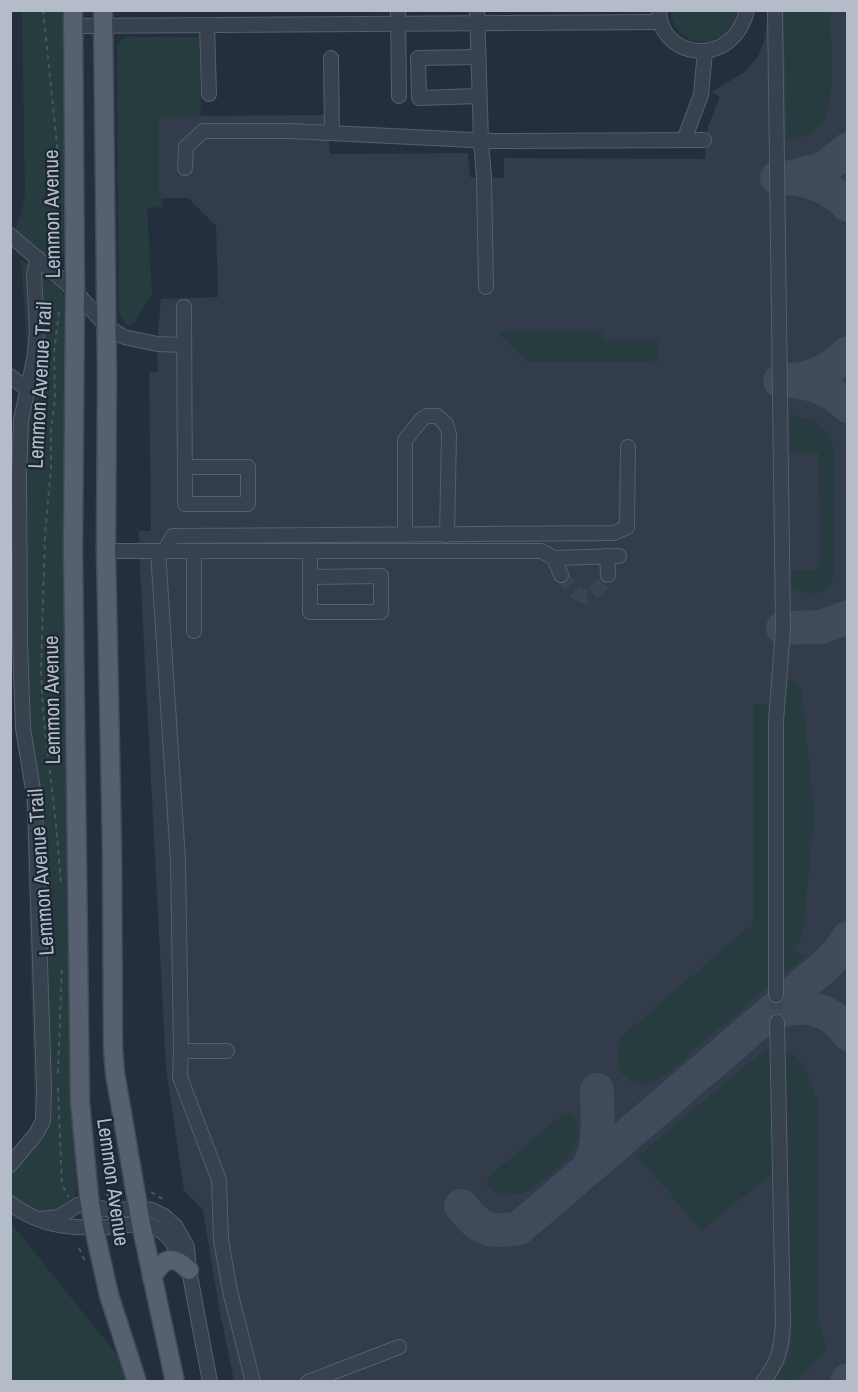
<svg xmlns="http://www.w3.org/2000/svg" width="858" height="1392" viewBox="0 0 858 1392" font-family="'Archivo Narrow',sans-serif">
  <rect width="100%" height="100%" fill="#242f3e"/>
  <path fill="#323c4b" d="M768,11H847V1381H234L219,1308L203,1210L184,1191L166,1068L139,550V531H151L149,372H158L157,344L161,299L218,297L216,226L188,198H159V116L327,115L330,154L468,153L470,177L504,178V158L705,159L708,126L720,97L711,92L743,73L758,57L765,38Z"/>
  <g fill="#263c3f">
    <path d="M22,11H63L64,253C51,271 28,244 16,235L15,230L21,214L25,194Z"/>
    <path d="M671,11L738,10V11C727,53 674,51 671,11Z"/>
    <path d="M784,11H830C830,35 836,98 825,117C818,132 802,138 787,141Z"/>
    <path d="M126,37H199L201,116L159,117V198H162L163,207L147,208L152,295L133,324L128,326L119,315L117,46L120,40Z"/>
    <path d="M21,259L63,292L64,300L70,1015L77,1191C70,1212 50,1218 30,1209C23,1206 17,1200 11,1195L10,1164L35,1123L19,560L17,397L28,363Z"/>
    <path d="M497,332H602V340H658V361L529,362Z"/>
    <path d="M789,415C818,418 826,427 835,454L833,579C828,596 805,595 791,589L790,571L820,570L819,453H790Z"/>
    <path d="M784,680L795,682L800,688L802,697L814,815L803,931L801,939L793,947L803,957L785,973L783,842Z"/>
    <path d="M753,704L768,705L771,984L660,1079C645,1088 634,1084 621,1073L618,1059L621,1037L753,924Z"/>
    <path d="M771,1045L774,1172L701,1230L638,1156Z"/>
    <path d="M786,1053L792,1054L797,1057L804,1067L819,1104L817,1137L819,1326L825,1343V1351L797,1381L771,1382L786,1363L792,1341Z"/>
    <path d="M565,1113H571C590,1137 570,1156 552,1172C537,1185 524,1198 502,1194C495,1192 491,1191 486,1186L490,1176Z"/>
    <path d="M10,1222L11,1223L138,1381H11Z"/>
  </g>
  <g fill="none" stroke-linecap="round" stroke-linejoin="round">
    <g stroke="#3f4a5a" stroke-width="34">
      <path d="M791,177L823,169L848,149"/>
      <path d="M777,178C805,177 828,185 848,205"/>
      <path d="M780,381C807,380 829,373 848,353"/>
      <path d="M794,381C815,384 832,390 848,406"/>
      <path d="M783,628L821,627L848,617"/>
      <path d="M768,1016C797,1002 829,1005 848,1034"/>
      <path d="M587,1170C602,1146 597,1116 597,1090"/>
      <path d="M461,1206C480,1229 488,1234 519,1228L826,965L839,952L848,938"/>
      <path d="M847,1382L848,1380"/>
    </g>
    <g stroke="#3a4453" stroke-width="14" stroke-dasharray="14 7" stroke-linecap="butt">
      <path d="M561,575L578,594L586,597C594,593 605,584 608,575"/>
      <path d="M776,995L777,1022"/>
    </g>
    <defs>
      <g id="minor">
        <path d="M398,10L399,96"/>
        <path d="M477,10L481,140L484,178L486,287"/>
        <path d="M659,10C659,59 733,70 747,10"/>
        <path d="M775,10L783,628L776,722V995"/>
        <path d="M207,25L209,94"/>
        <path d="M73,26L659,22"/>
        <path d="M478,57L418,58L419,98L479,96"/>
        <path d="M331,58L332,133"/>
        <path d="M684,140L701,95L705,51"/>
        <path d="M185,168L186,147L203,131H289L493,141L704,140"/>
        <path d="M10,235L75,291L106,326L124,337L157,344L184,345"/>
        <path d="M184,307L185,504H248V467H185"/>
        <path d="M10,376L27,389"/>
        <path d="M405,535V440L422,419L427,416H437L446,424L449,434L447,535"/>
        <path d="M106,551H541L554,558L619,556"/>
        <path d="M158,551L178,861L181,1051H227"/>
        <path d="M164,551L173,536L614,533L627,527L628,447"/>
        <path d="M194,551V631"/>
        <path d="M310,551V612H381V576L310,577"/>
        <path d="M607,556L608,575"/>
        <path d="M554,558L561,575"/>
        <path d="M181,1051L180,1077L219,1180L221,1240L230,1291L253,1382"/>
        <path d="M10,1165L36,1134L43,1121L44,1090L35,802L23,728L20,644L19,476L21,420L34,360L37,332L34,273L38,258"/>
        <path d="M10,1203C41,1228 80,1230 117,1226C129,1225 144,1222 154,1227C170,1234 178,1251 186,1266"/>
        <path d="M40,1219L59,1217L78,1205L84,1204L109,1210L138,1209L152,1210L164,1216L176,1227L187,1247L189,1270L210,1382"/>
        <path d="M308,1382L399,1347"/>
        <path d="M763,1382C779,1361 781,1349 783,1324L777,1022"/>
      </g>
      <g id="major">
        <path d="M73,10L75,291L73,552L80,1102L89,1197L94,1228L109,1295L137,1382"/>
        <path d="M103,10L107,376L106,551L112,849L113,1047L115,1073L141,1224L175,1382"/>
        <path d="M152,1278C162,1259 172,1253 189,1270"/>
      </g>
    </defs>
    <use href="#minor" stroke="#565f6c" stroke-width="16"/>
    <use href="#major" stroke="#414a57" stroke-width="21"/>
    <g stroke="#44595c" stroke-width="2" stroke-dasharray="4.5 4.5" stroke-linecap="butt">
      <path d="M43,10L58,154"/>
      <path d="M59,312L54,353L55,398L51,430V468L45,535L41,670L43,712L56,825L61,884"/>
      <path d="M58,1073L62,965"/>
      <path d="M58,1088L62,1185L69,1197"/>
      <path d="M151,1192L166,1201"/>
      <path d="M106,1195L121,1194"/>
      <path d="M79,1248L85,1261"/>
    </g>
    <use href="#minor" stroke="#38414e" stroke-width="14"/>
    <use href="#major" stroke="#56606e" stroke-width="18"/>
  </g>
  <g text-anchor="middle" stroke-width="4.5" stroke-linejoin="round" paint-order="stroke">
    <g font-size="21" fill="#b4bcc9" stroke="#1d2633">
      <text transform="translate(52 214) rotate(-91)" y="7">Lemmon Avenue</text>
      <text transform="translate(40 385) rotate(-87)" y="7">Lemmon Avenue Trail</text>
      <text transform="translate(52 700) rotate(-91)" y="7">Lemmon Avenue</text>
      <text transform="translate(41 872) rotate(-94)" y="7">Lemmon Avenue Trail</text>
      <text transform="translate(113 1182) rotate(82)" y="7">Lemmon Avenue</text>
    </g>
  </g>
  <rect width="858" height="1392" fill="none" stroke="#b4bcc9" stroke-width="24"/>
</svg>
